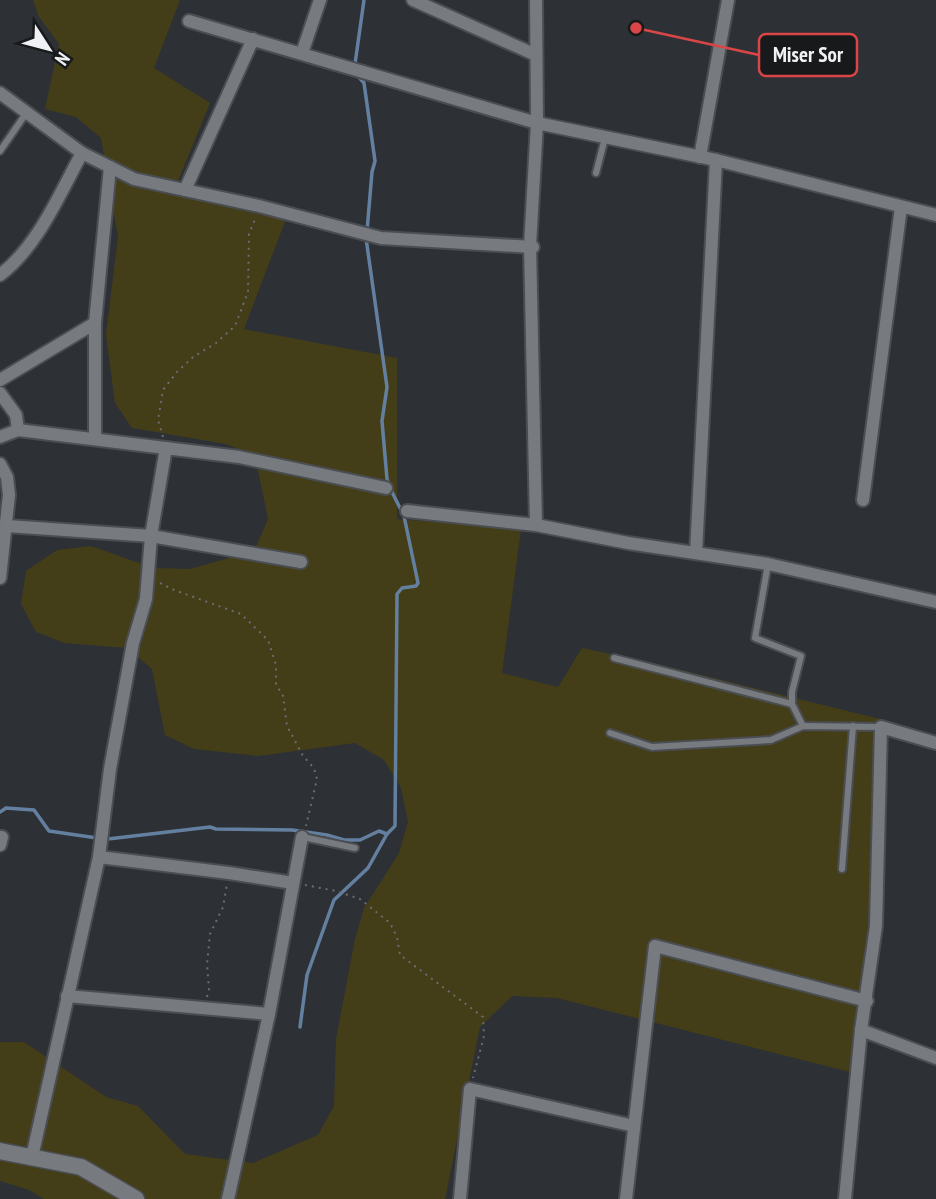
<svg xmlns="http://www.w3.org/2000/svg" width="936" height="1199" viewBox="0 0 936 1199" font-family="'PT Sans Narrow',sans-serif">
  <rect width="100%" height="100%" fill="#2d3135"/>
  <path fill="#433e18" d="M33,0H180L154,68L210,103L173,193L286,219L244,329L397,358V519L521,529L502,673L558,687L582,648L653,663L880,719L869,916L850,1072L557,998L512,996L480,1027L445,1199H44L29,1190L0,1181V1042H24L106,1097L138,1106L185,1154L253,1163L318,1135L334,1106L336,1039L355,939L364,908L399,853L408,822L401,788L384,760L355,743L258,756L194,749L165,735L152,669L127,648L65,643L36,632L21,604L26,571L57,550L91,546L153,568L190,569L254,551L268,519L255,456L226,444L132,428L115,403L106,335L118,237L101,138L76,117L45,109L59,44L39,17Z"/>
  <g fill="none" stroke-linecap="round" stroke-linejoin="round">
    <g stroke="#6480a1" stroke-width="3.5">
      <path d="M355,64L364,0"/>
      <path d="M358,76L364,83L375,161L372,172L367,231"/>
      <path d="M0,812L6,808L34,810L49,831L97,838"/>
      <path d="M108,839L210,827L216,829L292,830L327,835L344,840H360L379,831L387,834L395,826L397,594L402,588L416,586L418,583L404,516L391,490L387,479L382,421L387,387L366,238"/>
      <path d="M300,1027L307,975L334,900L368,868L387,834"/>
    </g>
    <defs>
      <g id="service">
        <path d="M0,151L27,112"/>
        <path d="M596,173L605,138"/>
        <path d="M768,564L755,638L801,656L792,692V704L803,726"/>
        <path d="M614,658L792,704"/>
        <path d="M610,733L652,747L771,740L803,726L881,727"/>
        <path d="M303,837L355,848"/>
        <path d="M842,869L853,726"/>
      </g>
      <g id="minor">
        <path d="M413,0L536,55"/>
        <path d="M536,0L537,123L530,246L536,525"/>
        <path d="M189,21L537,123L716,160L936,215"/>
        <path d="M302,53L320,0"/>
        <path d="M0,93L82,153L134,179L259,206L381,238L533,247"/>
        <path d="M700,157L728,0"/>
        <path d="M185,190L253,39"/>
        <path d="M0,275C38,246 59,195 82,153"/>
        <path d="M0,380L95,323"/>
        <path d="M0,393L16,415L18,430"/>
        <path d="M0,437L18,430L239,457L386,488"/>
        <path d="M95,439V323L110,167"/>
        <path d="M0,464L7,477L9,495L0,578"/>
        <path d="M863,500L901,207"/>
        <path d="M407,511L536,525L628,543L768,564L936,602"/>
        <path d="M7,526L151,536L301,562"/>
        <path d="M696,553L716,160"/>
        <path d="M0,837H2L0,845"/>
        <path d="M99,857L229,873L293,883"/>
        <path d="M67,996L269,1014"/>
        <path d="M861,1030L936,1058"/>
        <path d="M32,1157L99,857L110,769L133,643L146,599L151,536L166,448"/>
        <path d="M228,1199L269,1014L302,837"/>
        <path d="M460,1199L470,1089L634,1126"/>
        <path d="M626,1199L655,946L867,1001"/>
        <path d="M845,1199L861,1030L876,926L881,727L936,743"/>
      </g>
      <path id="tertiary" d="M0,1151L81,1167L136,1199"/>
    </defs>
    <use href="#service" stroke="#4a4d51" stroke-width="10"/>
    <use href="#minor" stroke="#4a4d51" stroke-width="16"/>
    <use href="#tertiary" stroke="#4a4d51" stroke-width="19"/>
    <g stroke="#6a6d71" stroke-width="2" stroke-dasharray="2 5" stroke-linecap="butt">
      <path d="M163,437L158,420L163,390L177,372L193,357L216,343L235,326L248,292L249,234L256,217"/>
      <path d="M160,583L174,590L241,614L268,640L276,665V684L283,696L287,726L303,756L314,768L317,779L306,826"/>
      <path d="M305,885L336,891L360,899L390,923L397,937L400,955L483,1017L484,1036L473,1078"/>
      <path d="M207,997L209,989L207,964L210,934L223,907L227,884"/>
    </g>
    <use href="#service" stroke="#777b80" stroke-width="6"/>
    <use href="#minor" stroke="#777b80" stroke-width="12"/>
    <use href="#tertiary" stroke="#777b80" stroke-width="16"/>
  </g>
  <path fill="none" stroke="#da4647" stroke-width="2.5" d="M636 28L759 55"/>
  <circle fill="#da4647" stroke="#17191b" stroke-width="2.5" cx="636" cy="28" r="7"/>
  <rect fill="#17191b" stroke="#da4647" stroke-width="2.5" x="759" y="34" width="98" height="42" rx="7"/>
  <g font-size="21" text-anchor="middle" font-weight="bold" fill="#eff1f4">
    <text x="808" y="62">Miser Sor</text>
  </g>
  <g transform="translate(49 49) rotate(126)" stroke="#17191b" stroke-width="5" paint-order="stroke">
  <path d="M0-5L12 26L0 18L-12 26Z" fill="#eff1f4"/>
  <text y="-10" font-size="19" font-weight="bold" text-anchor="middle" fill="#eff1f4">N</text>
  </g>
</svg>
